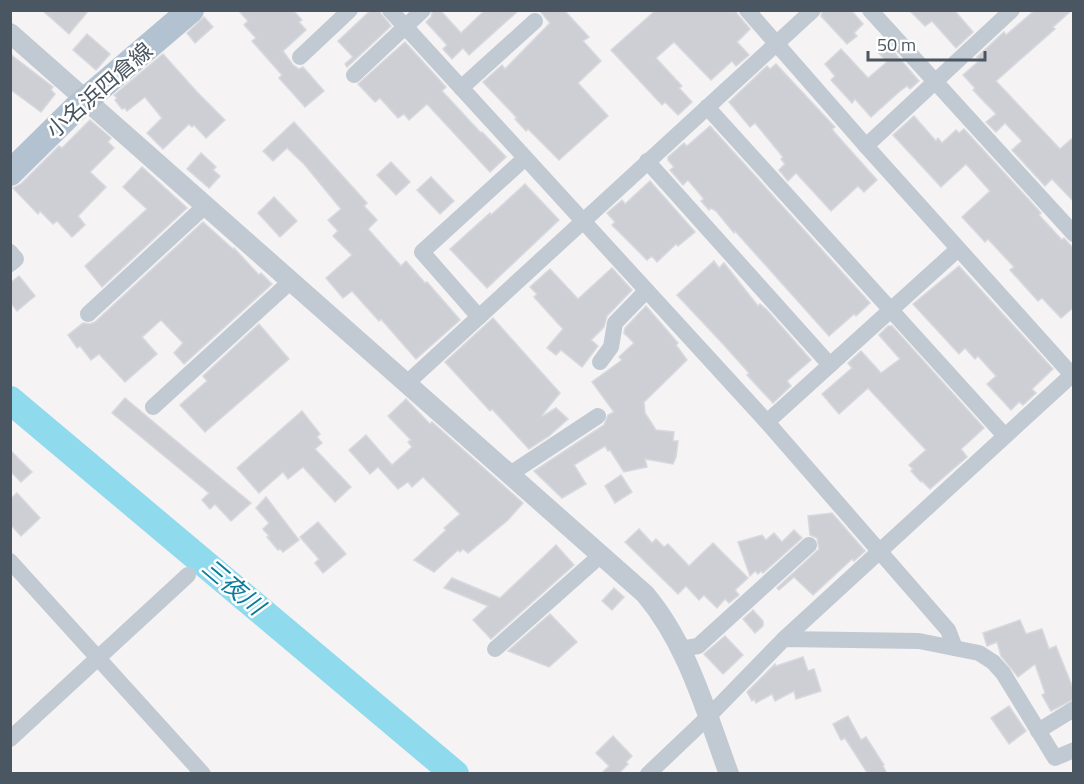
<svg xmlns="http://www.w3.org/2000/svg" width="1084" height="784" viewBox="0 0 1084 784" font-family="'Titillium Web','Noto Sans JP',sans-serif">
  <rect width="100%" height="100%" fill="#f5f3f3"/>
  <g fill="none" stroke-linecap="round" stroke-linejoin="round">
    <path stroke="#90daee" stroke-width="28" d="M10,400L455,774"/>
  </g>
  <g fill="#cdcfd5" stroke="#d7d9de" stroke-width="1.5">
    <path d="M42,10H89L69,34Z"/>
    <path d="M238,10H293L302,20L299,22L306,30L283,51L293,65L299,69L303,67L324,91L305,107L279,78L282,75L252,41L256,38L244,25L248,21Z"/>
    <path d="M371,10H378L391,26L347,67L345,64L353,57L338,41Z"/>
    <path d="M433,10H440L461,33L485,10H519L469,55L463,48L452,59L443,49L447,45L426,22L431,17Z"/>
    <path d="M539,10H564L589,37L583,41L601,61L578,83L608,116L559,160L528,129L526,131L515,119L517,118L483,82L502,65L505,69L550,23Z"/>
    <path d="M656,10H734L750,29L737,42L749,55L736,66L732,61L711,80L674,42L656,58L682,86L679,88L692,102L678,115L665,102L662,105L611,50Z"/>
    <path d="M823,10H851L863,24L854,33L857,36L847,44L821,16Z"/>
    <path d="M909,10H954L973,32L956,48L932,21L925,26Z"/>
    <path d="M1035,10H1072L1053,27L1055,29L996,81L1060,149L1074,137V202L1052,179L1045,186L1012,150L1022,141L1005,123L996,132L986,122L996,114L973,90L975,88L963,75L980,60L977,57L1004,32L1006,35Z"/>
    <path d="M204,17L213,27L195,43L187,33Z"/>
    <path d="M87,34L110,54L96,70L73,50Z"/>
    <path d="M405,42L446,87L442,91L481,133L482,132L506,157L490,172L427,104L409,120L404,114L398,118L380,98L375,102L358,84Z"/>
    <path d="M886,43L919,81L910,89L907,86L900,91L871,117L855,99L852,103L831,80L835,76L825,64L841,49L868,78L887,62L877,51Z"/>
    <path d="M10,54L53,87L51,90L55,94L41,112L10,89Z"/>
    <path d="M163,54L197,92L225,120L206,138L194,125L192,127L189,124L163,149L147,133L162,118L145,97L127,111L125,108L122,109L115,100L117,98L114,95Z"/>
    <path d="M776,64L835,127L832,129L835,133L877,180L864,192L858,186L831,211L796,173L788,181L779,170L785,164L781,159L783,157L755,123L750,127L729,102L767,66L770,69Z"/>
    <path d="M914,116L936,141L938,138L942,143L956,130L959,133L964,129L1041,213L1039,215L1062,240L1064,238L1074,249V307L1061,318L1042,298L1038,301L1010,270L1014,267L988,239L985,242L962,217L990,191L966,164L941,187L893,135Z"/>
    <path d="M90,120L111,138L108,142L114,148L90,172L106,187L78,216L85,225L72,237L57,221L53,224L40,211L38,214L13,188L21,184L59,146L62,148Z"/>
    <path d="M294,122L367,203L364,206L377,220L368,229L401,266L406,261L425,283L427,282L460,320L416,359L381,319L379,321L352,291L343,298L326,278L352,255L333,236L338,231L328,220L341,209L304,164L287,148L273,161L263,151Z"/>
    <path d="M710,126L870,303L856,316L854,314L829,336L735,231L734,233L716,211L711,208L709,210L701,201L704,199L688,180L683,185L670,170L674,167L668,160V157L684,143L687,146Z"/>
    <path d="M201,153L216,167L213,170L220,176L209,188L187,169Z"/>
    <path d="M391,162L410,182L396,195L377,175Z"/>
    <path d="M142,167L187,208L102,287L85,266L147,209L123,187Z"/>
    <path d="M431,177L454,201L440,214L417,190Z"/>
    <path d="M650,181L695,232L678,246L676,244L657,262L652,256L647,260L612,225L615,222L607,213L622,200L625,204Z"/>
    <path d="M525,184L559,220L487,288L450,249L490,213L491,215Z"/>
    <path d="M274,197L297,221L280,237L258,213Z"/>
    <path d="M203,222L233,249L234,248L259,275L261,273L272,284L184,364L174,353L183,343L161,320L142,337L157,354L125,382L99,354L91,360L80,346L77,348L68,335L83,323L90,324L95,322Z"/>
    <path d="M714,261L719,268L724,263L758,306L760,304L767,310L811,360L787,381L791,386L773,403L747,375L749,373L723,344L677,295Z"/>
    <path d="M959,266L1053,369L1032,389L1036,393L1023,405L1019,402L1011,410L987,384L996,376L978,356L975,359L965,348L959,354L913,304Z"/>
    <path d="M612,268L632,290L607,316L604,327L591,340L598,346L582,367L561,350L556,355L547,348L563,329L534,297L537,294L530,287L550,269L578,299Z"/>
    <path d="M19,276L35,296L17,311L10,302V283Z"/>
    <path d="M646,306L678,343L676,345L687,360L644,402L645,413L656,430L674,432L673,441H678L676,457L673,464L645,459L647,467L624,472L610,450L608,451L605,446L574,465L586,484L562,498L534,471L604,425L608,415L614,412L592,382L622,360L619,357L634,343L624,333L625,328Z"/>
    <path d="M493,318L560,393L542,415L543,416L556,408L568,419L549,436L529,449L492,409L490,411L445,362Z"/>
    <path d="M259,324L289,359L205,432L180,405L207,381L203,376Z"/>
    <path d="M888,326H892L984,428L961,449L967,457L930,489L922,481L921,482L911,471L913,469L909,465L926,450L868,388L839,414L822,394L852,368L848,363L861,351L881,373L900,359L879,335Z"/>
    <path d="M125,398L169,435L251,503L231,521L215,504L210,509L202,500L209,493L112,413Z"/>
    <path d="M406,399L430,424L432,422L523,503L508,520L468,553L463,549L460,552L458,550L434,572L414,560L446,530L444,528L460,514L423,477L412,487L408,482L398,489L378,467L370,474L349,450L366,435L392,465L412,447L408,442L411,440L388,416Z"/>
    <path d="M302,411L320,434L317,437L322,443L315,449L351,487L335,502L303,467L288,479L283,472L259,493L237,468Z"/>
    <path d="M10,450L32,472L21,482L10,471Z"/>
    <path d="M621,475L632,492L615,503L605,486Z"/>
    <path d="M17,493L40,518L21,536L10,524V499Z"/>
    <path d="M266,497L299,540L283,552L280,549L278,550L267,537L269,536L263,529L269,523L256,508Z"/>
    <path d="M832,513L865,551L854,561L852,559L813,595L794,577L779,590L777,588L819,549L817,538L810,535L808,516Z"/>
    <path d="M318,522L346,554L323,573L315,563L319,559L300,537Z"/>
    <path d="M639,529L652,543L656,539L664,547L668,544L689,566L713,543L748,578L735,590L739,595L729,603L725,599L717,608L704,595L699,600L686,586L678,594L625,542Z"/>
    <path d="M794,530L802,538L763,573L761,571L758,574L755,571L750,576L738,542L762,535L766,540L774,533L782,542Z"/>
    <path d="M556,545L574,565L491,639L473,620L488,606L444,588L452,578L500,598Z"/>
    <path d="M614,588L624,597L612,610L602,601Z"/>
    <path d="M753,610L763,621V626L755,633L743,619Z"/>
    <path d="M550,614L577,642L549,667L508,651Z"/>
    <path d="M1020,620L1026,634L1042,629L1049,649L1056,646L1074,691V699L1051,711L1042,695L1045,693L1035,664L1018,677L1001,656L997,642L987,646L983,633Z"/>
    <path d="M725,636L743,655L723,674L704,654Z"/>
    <path d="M803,657L808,671L814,669L821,691L796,699L794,691L775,701L772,694L756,703L754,699L752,701L747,692L775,664L776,666Z"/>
    <path d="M1009,706L1026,731L1009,744L991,718Z"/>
    <path d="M848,716L861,740L866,737L884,765L883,766L887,774H868L845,738L841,740L833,724Z"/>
    <path d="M613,736L632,756L626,762L628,764L618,774H601L609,766L596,753Z"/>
  </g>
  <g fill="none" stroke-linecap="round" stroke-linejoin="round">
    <g stroke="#c1cad2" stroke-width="16">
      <path d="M390,10L767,422L948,630L955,648"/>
      <path d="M747,10L866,146L1072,375"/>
      <path d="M870,10L1074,234"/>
      <path d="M300,57L350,10"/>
      <path d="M354,75L423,10"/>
      <path d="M461,88L535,21"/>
      <path d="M707,107L1005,436"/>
      <path d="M866,146L1012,10"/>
      <path d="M647,161L830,365"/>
      <path d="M10,252L16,259L10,264"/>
      <path d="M88,314L205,206"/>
      <path d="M479,317L422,252L524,159"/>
      <path d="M600,362L611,347L615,323L646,291"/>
      <path d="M407,383L813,10"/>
      <path d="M153,407L291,281"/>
      <path d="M767,422L958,249"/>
      <path d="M510,474L598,416"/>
      <path d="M10,561L203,774"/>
      <path d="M784,639L1074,373"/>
      <path d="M495,649L601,555"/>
      <path d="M680,649L698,646L809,545"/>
      <path d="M1038,731L1074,709"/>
      <path d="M10,739L188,575"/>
      <path d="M648,774L708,717L784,639L919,641L979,653L993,662L1003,673L1055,758L1074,750"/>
    </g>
    <path stroke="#c1cad2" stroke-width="20" d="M10,33L645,594C688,645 706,712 729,774"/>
    <path stroke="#b3c2d1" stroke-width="26" d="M10,173L75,109L191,10"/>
  </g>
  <g text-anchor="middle" stroke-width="5" stroke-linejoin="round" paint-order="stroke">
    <g font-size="22" fill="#4a5661" stroke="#fff">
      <text transform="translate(99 90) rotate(-41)" y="8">小名浜四倉線</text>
    </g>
    <g font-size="24" font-style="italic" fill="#0c7c9b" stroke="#fff">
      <text transform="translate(233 587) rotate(40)" y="8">三夜川</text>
    </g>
  </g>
  <rect width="1084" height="784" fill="none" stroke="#4a5661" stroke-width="24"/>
  <path d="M868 51v9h117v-9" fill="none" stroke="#4a5661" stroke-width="3"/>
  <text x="877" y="51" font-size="18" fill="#4a5661" stroke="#ffffff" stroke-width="4.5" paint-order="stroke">50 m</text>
</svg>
